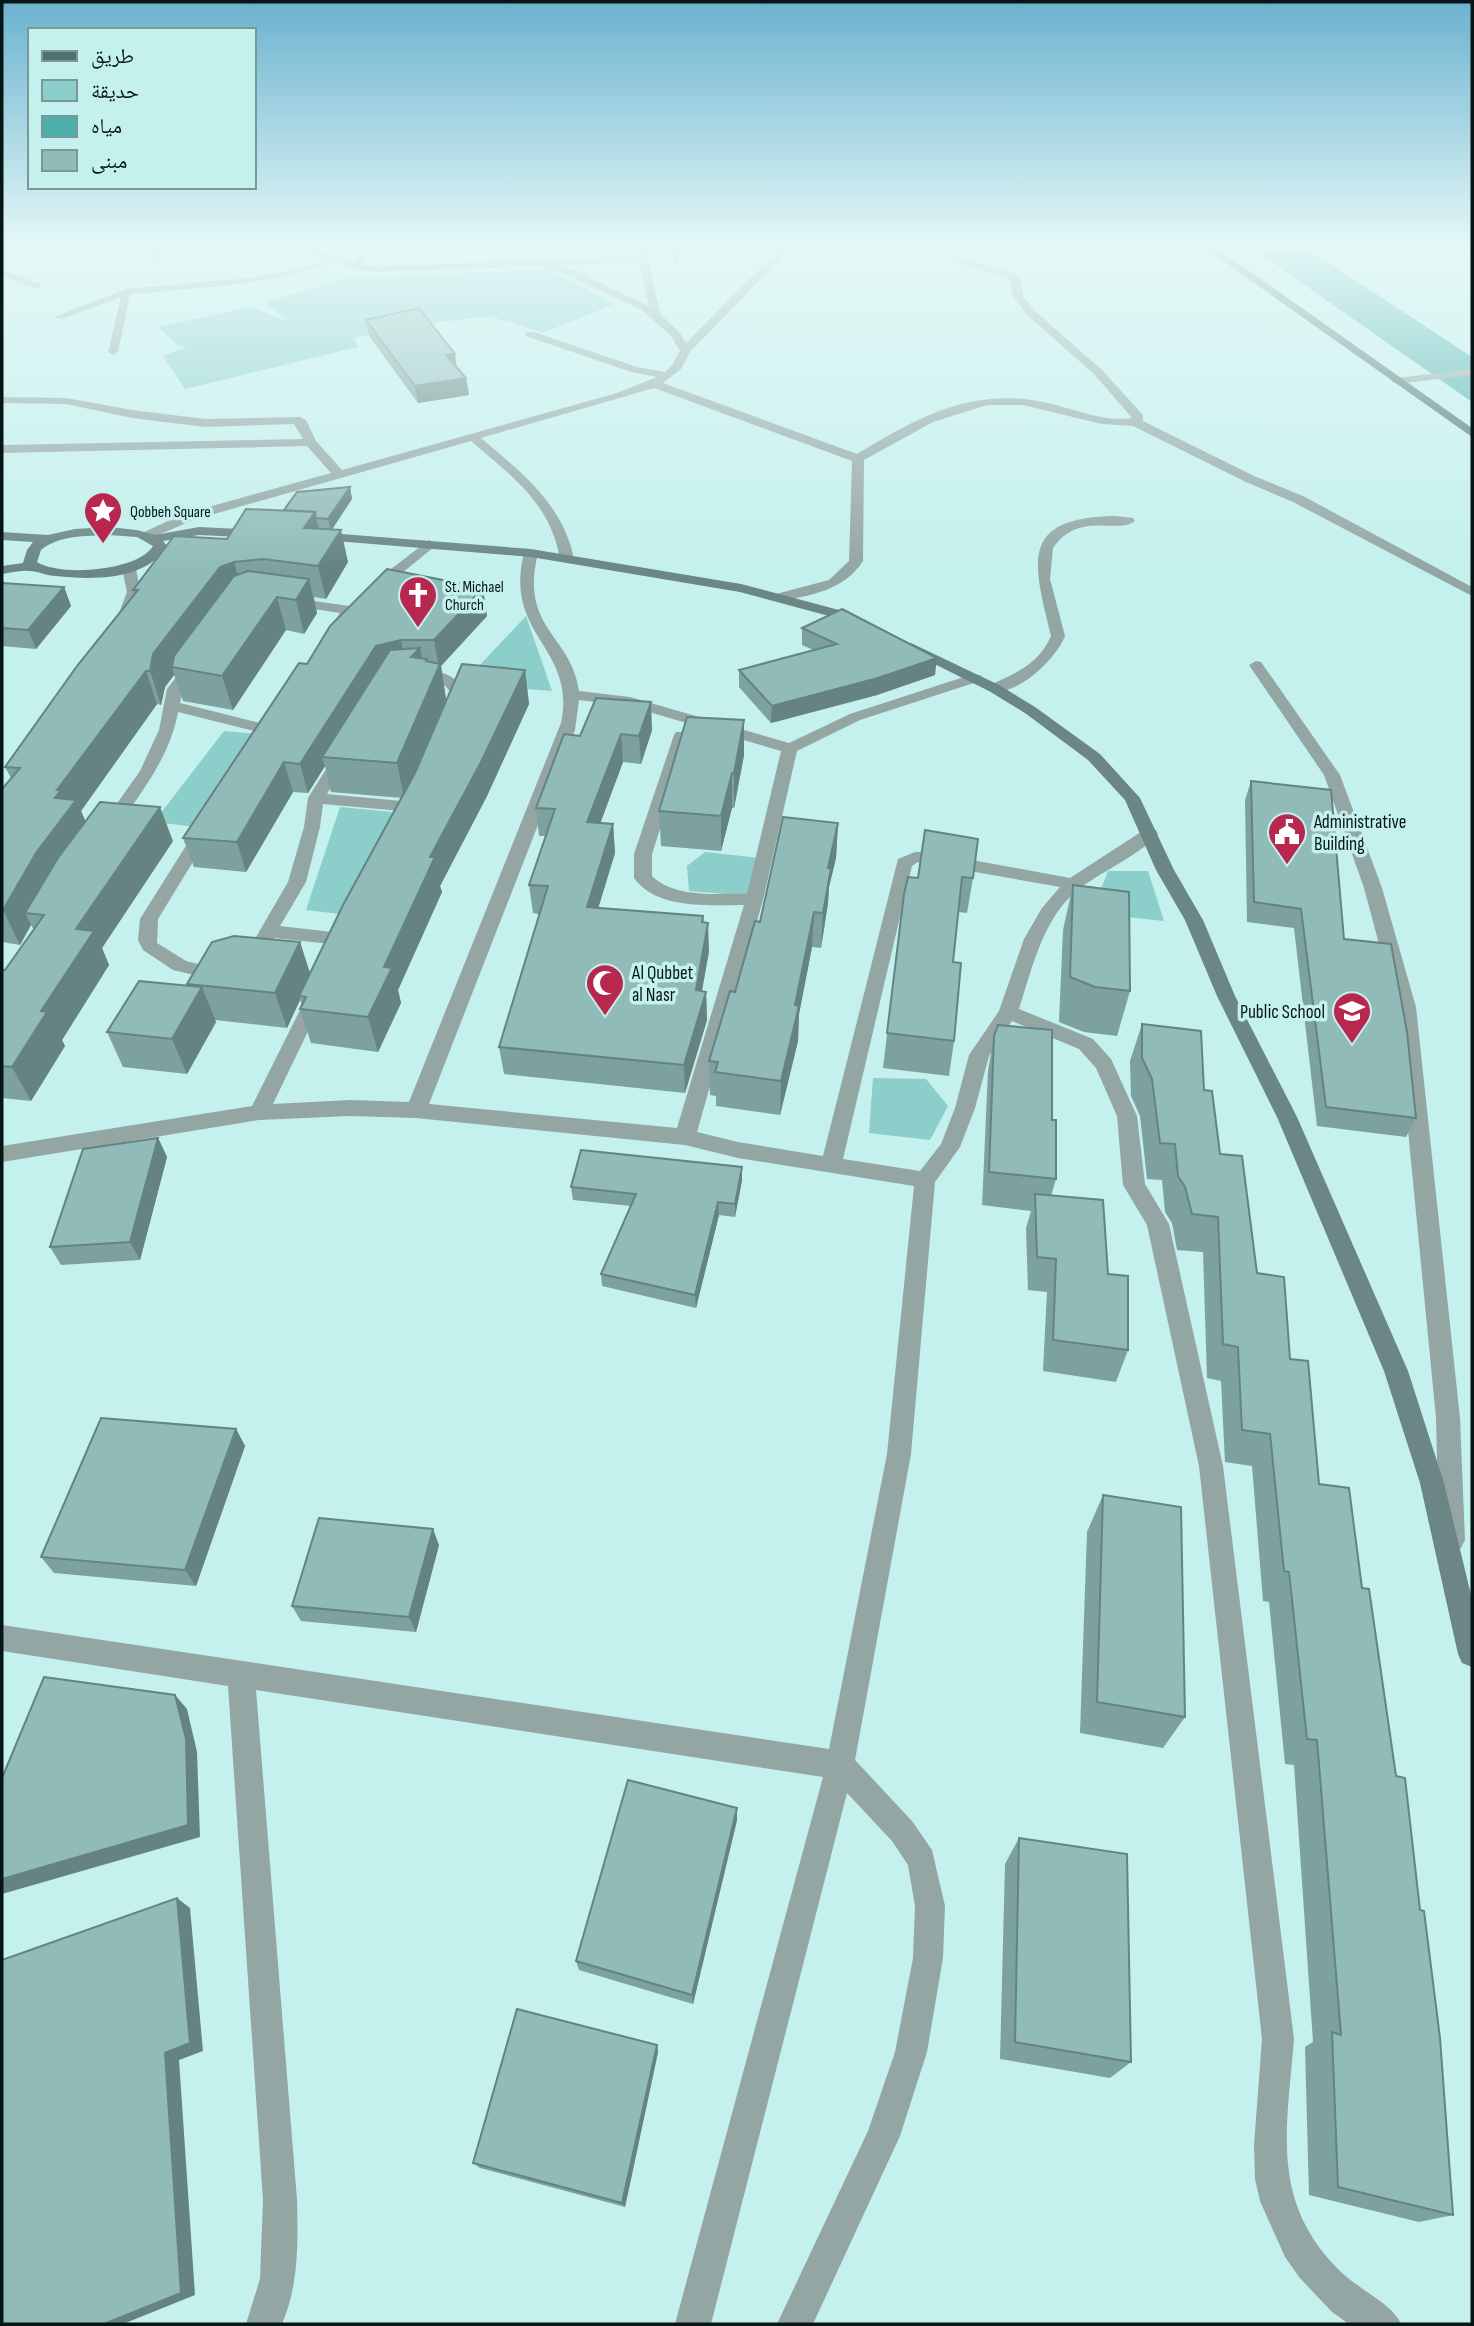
<svg xmlns="http://www.w3.org/2000/svg" width="1474" height="2326" viewBox="0 0 1474 2326" font-family="'Sofia Sans Condensed','Noto Naskh Arabic',sans-serif">
  <rect width="100%" height="100%" fill="#c4f0ed"/>
  <g fill="#8bceca">
    <path d="M548,268L614,304L543,333L490,316L416,325L354,338L358,347L185,389L163,356L186,347L178,346L158,327L250,307L287,321L265,302L345,279Z"/>
    <path d="M526,616L552,691L503,687L498,675L479,666Z"/>
    <path d="M224,731L259,734L196,827L154,822Z"/>
    <path d="M340,807L403,813L349,915L306,910Z"/>
    <path d="M705,852L760,858L750,896L689,891L687,866Z"/>
    <path d="M1108,871H1148L1164,921L1092,913Z"/>
    <path d="M873,1078L926,1079L948,1106L930,1140L869,1133Z"/>
  </g>
  <path fill="#4daeaa" d="M1246,244H1300L1472,357V402Z"/>
  <g fill="none" stroke-linecap="round" stroke-linejoin="round">
    <path fill="#93a6a4" fill-rule="evenodd" d="M333,258L336,262C269,285 200,288 130,294L118,352L113,355L108,352L121,297L61,319L54,317L126,289L258,277L296,270Z"/>
    <g fill="#93a6a4" fill-rule="evenodd">
      <path d="M155,244H165L162,260L157,263L152,260Z"/>
      <path d="M282,244H298L355,262L358,244H368L364,265L378,266L541,260L535,244H545L551,260L638,256L635,244H645L660,314L680,333L686,343L784,244H795L690,352L681,369L663,383L857,454C919,416 974,386 1048,403C1075,409 1105,423 1132,418L1094,374L1027,315L1013,296L1011,282L1007,278L958,262L932,244H944L964,258L1015,274L1021,281L1023,296L1035,311L1102,370L1143,415V421L1254,476L1303,496L1472,587V596L1293,502L1246,482L1133,426L1102,424L1023,405H987L933,422L864,460L863,561C844,590 813,595 781,601L774,597L776,594L829,580L849,561L852,461L654,388L481,438C522,473 563,504 574,559L567,563L560,559C550,502 512,477 471,441L193,520L147,540L140,536L142,533L183,514L331,473L307,446L2,453V445L303,439L294,424L205,427L132,418L66,404L2,403V397L66,398L132,410L205,419L300,417L306,420L316,441L342,470L617,393L657,377L631,372L526,336V332H534L637,367L665,372L672,365L680,351L671,336L642,310L547,266L378,272L355,269ZM639,262L649,306L562,265Z"/>
      <path d="M2,270L41,284L42,286L37,289L2,276Z"/>
      <path d="M1116,516L1133,518L1135,521C1118,535 1079,510 1053,548L1050,579L1065,636C1056,659 1016,698 989,691L986,688L989,685C1015,674 1039,664 1051,636C1034,565 1017,517 1116,516Z"/>
      <path d="M429,540L436,544L434,547L380,591H370V585Z"/>
      <path d="M531,549L538,553C519,629 571,634 579,691L630,697L789,743L850,714L970,675H980L983,678L980,681L860,720L797,751L763,900L697,1132L738,1142L823,1156L898,859L915,852H929L1070,878L1144,830H1156L1158,834C1145,851 1102,872 1083,886C1044,913 1033,966 1019,1009L1093,1039L1111,1059L1137,1116L1145,1184L1169,1224L1223,1466L1294,2039C1287,2129 1269,2202 1341,2272C1358,2289 1393,2304 1401,2324H1349L1332,2312L1299,2277L1285,2257L1260,2201L1255,2179L1254,2145L1262,2039L1199,1466L1147,1225L1123,1185L1117,1116L1096,1068L1079,1049L1012,1021L989,1056L975,1108L960,1147L935,1182L911,1454L855,1760L912,1821L932,1850L945,1906L943,1958L927,2052L900,2136L813,2324H777L868,2131L895,2052L913,1958L915,1906L908,1865L892,1841L847,1793L711,2324H675L823,1777L256,1690L297,2200C298,2243 299,2284 282,2324H246L260,2279L263,2200L228,1686L2,1651V1625L829,1749L887,1454L914,1186L738,1158L685,1145L416,1118L350,1116L259,1120L2,1162V1146L252,1106L307,996L309,991H323L325,996L273,1104L350,1100L409,1102L561,723C577,647 503,636 524,553ZM579,700L629,706L781,751L747,894C716,893 676,899 652,876V854L690,735L688,732H676L674,735L634,854V878C657,910 709,905 744,905L677,1128L429,1104L575,730ZM918,862L1060,887L1042,908L1024,939L999,1011L969,1055L955,1108L941,1144L920,1171L843,1159L912,866Z"/>
      <path d="M129,565L136,569C139,584 145,611 126,617L119,613L127,592L122,569Z"/>
      <path d="M287,597L349,606L356,610L341,633L336,634L329,630L340,613L282,604L280,601Z"/>
      <path d="M193,661L200,665L183,689L180,703L276,727L278,730L270,735L178,712C170,757 141,793 115,830H103L101,826L140,771L159,730L167,689L188,662Z"/>
      <path d="M1256,661L1261,662L1340,775L1382,888L1416,1007L1460,1418L1465,1540L1461,1548L1452,1552L1443,1548L1439,1540L1436,1418L1396,1007L1364,888L1324,775L1249,665Z"/>
      <path d="M414,669C436,670 455,672 467,693L458,711L453,713L445,708L451,693C441,677 425,680 409,676L407,673L409,670Z"/>
      <path d="M342,751L350,756L327,794L412,802L420,807L412,812L323,804L320,827L306,882L280,926L341,933L347,935L350,939L347,943L341,945L274,938L263,957L239,970L198,976L173,970L143,950L138,940L140,919L199,825L205,824L213,829L158,919L157,943L186,961L198,964L228,960L249,949L288,882L304,827L308,798L336,753Z"/>
    </g>
    <path fill="#93a6a4" fill-rule="evenodd" d="M1472,369V375L1397,384L1391,381L1397,378Z"/>
    <g fill="#6b8684" fill-rule="evenodd">
      <path d="M109,527L137,530L155,535L199,527L259,530L266,534L259,538L199,535L163,541L167,546C146,581 92,580 56,576C47,576 38,571 29,571C20,570 11,573 2,574V566L23,563L27,550L33,542L2,540V532L48,535L75,529ZM109,535L137,537L153,546C138,571 60,577 37,562L41,550C59,535 86,536 109,535Z"/>
      <path d="M316,532L531,549L741,584L839,610L866,623L859,627L829,616L740,592L531,557L311,539V533Z"/>
      <path d="M911,643L999,685L1035,707L1100,754L1140,798L1174,870L1203,920L1235,996L1297,1117L1408,1371L1444,1483L1472,1599V1667L1462,1663L1458,1654L1420,1483L1384,1371L1277,1117L1217,996L1185,920L1156,870L1125,800L1088,760L1025,713L989,691L906,650L904,647Z"/>
    </g>
    <g fill="#4e706e" fill-rule="evenodd">
      <path d="M1199,244H1211L1472,428V437Z"/>
      <path d="M1463,244H1472V248L1465,246Z"/>
    </g>
  </g>
  <g fill="#7ca19e">
    <path d="M669,244H682L675,265Z"/>
    <path d="M366,320L455,354L456,367L466,378L469,395L418,403L369,336Z"/>
    <path d="M350,487L352,499L332,529L348,562L326,599L314,597L317,613L304,634L286,630L233,710L183,701L174,675L165,687L161,705L157,704L81,811L85,821L173,841L102,948L109,965L62,1040L65,1046L31,1101L2,1098V970H5L34,930L31,925L20,945L2,942V789L11,778L5,767L134,595L133,590L284,510Z"/>
    <path d="M2,583L64,587L71,606L36,649L2,646Z"/>
    <path d="M487,616L441,666L446,699L413,777L525,670L529,704L487,796L440,886L442,892L398,990L401,1003L378,1052L311,1043L300,1009L302,1005L300,1000L287,1028L215,1020L216,1022L187,1074L123,1067L107,1032L187,986V984L300,942L310,973L402,798L331,792L325,766L308,793L293,792L246,872L194,867L183,838L307,664Z"/>
    <path d="M802,628L935,675L877,695L771,723L739,687V670L813,650L802,645Z"/>
    <path d="M744,720V755L734,808H732L721,851L661,846L659,811Z"/>
    <path d="M652,730L641,764L623,762L600,823L613,824L615,853L598,908L703,916L709,951L702,991L706,992L707,1020L685,1093L504,1074L499,1047L539,914L533,913L529,885L546,836H539L536,808L580,736Z"/>
    <path d="M1251,781L1344,939L1416,1118L1406,1137L1317,1126L1294,928L1247,922L1245,800Z"/>
    <path d="M838,823L836,858L829,887L828,903L821,948L812,947L799,1014L798,1041L780,1115L716,1106V1096L710,1095L709,1061L735,992L760,922Z"/>
    <path d="M925,830L973,878L967,913L958,912L953,962L954,1041L949,1076L883,1068L904,894L918,878Z"/>
    <path d="M1073,885L1130,991L1117,1036L1084,1032L1059,1022L1063,930Z"/>
    <path d="M1142,1024L1204,1090L1220,1154L1257,1273L1290,1359L1319,1484L1362,1588L1453,2215L1419,2222L1309,2195L1305,2047L1313,2042L1294,1765L1285,1764L1269,1602L1263,1601L1252,1466L1225,1462L1221,1381L1207,1378L1203,1252L1177,1250L1172,1223L1165,1212L1162,1180L1147,1179L1140,1116L1131,1096L1130,1061Z"/>
    <path d="M994,1036L1056,1179L1051,1196L1108,1274L1128,1350L1116,1382L1043,1371L1047,1292L1028,1290L1026,1228L1031,1211L982,1205L988,1071Z"/>
    <path d="M158,1138L167,1157L140,1260L61,1265L50,1247Z"/>
    <path d="M742,1167V1180L735,1217L719,1215L696,1308L602,1286L601,1274L631,1206L573,1200L571,1187Z"/>
    <path d="M236,1429L245,1446L196,1586L54,1573L41,1557Z"/>
    <path d="M1103,1495L1185,1717L1163,1748L1080,1733L1087,1532Z"/>
    <path d="M439,1545L416,1632L301,1621L292,1606Z"/>
    <path d="M737,1808V1820L693,2004L579,1970L576,1961Z"/>
    <path d="M1019,1838L1131,2062L1110,2078L1000,2059L1005,1864Z"/>
    <path d="M657,2045L658,2052L625,2207L480,2168L473,2163Z"/>
  </g>
  <g fill="#658381">
    <path d="M678,244H682L675,265V254Z"/>
    <path d="M455,354L457,371L446,355Z"/>
    <path d="M466,378L469,395L418,403L415,386Z"/>
    <path d="M350,487L352,499L331,531L328,519Z"/>
    <path d="M315,512L322,544L304,528Z"/>
    <path d="M341,530L348,562L326,599L318,566Z"/>
    <path d="M234,562L243,594L172,667L174,675L165,687L161,705L150,671L153,654L220,567Z"/>
    <path d="M309,579L317,613L304,634L296,600Z"/>
    <path d="M64,587L71,606L36,649L28,630Z"/>
    <path d="M483,588L487,616L441,666L446,699L404,798L397,763L427,659L432,684L439,668L434,640Z"/>
    <path d="M277,597L286,630L233,710L222,676Z"/>
    <path d="M401,640L407,669L322,757L325,766L308,793L300,764L376,646Z"/>
    <path d="M420,648L426,682L411,657Z"/>
    <path d="M937,658L935,675L877,695L771,723L772,706Z"/>
    <path d="M525,670L529,704L487,796L440,886L442,892L398,990L401,1003L378,1052L368,1017L384,967L430,857Z"/>
    <path d="M146,671L157,704L81,811L91,834L25,913L31,925L20,945L3,910L55,798L57,790Z"/>
    <path d="M651,702L652,730L641,764L639,736Z"/>
    <path d="M744,720V755L734,808V773Z"/>
    <path d="M621,734L623,762L590,851L587,822Z"/>
    <path d="M284,762L293,792L246,872L237,842Z"/>
    <path d="M732,773V808L721,851V816Z"/>
    <path d="M160,807L173,841L102,948L109,965L62,1040L65,1046L31,1101L12,1067L41,1011L76,929Z"/>
    <path d="M838,823L836,858L829,887L828,903L821,948L823,913L828,868Z"/>
    <path d="M613,824L615,853L590,935L587,907Z"/>
    <path d="M814,912L812,947L799,1014L798,1041L780,1115L781,1081Z"/>
    <path d="M708,923L709,951L697,1018L696,990Z"/>
    <path d="M300,942L311,977L299,996L300,1000L287,1028L275,993Z"/>
    <path d="M202,987L216,1022L187,1074L172,1039Z"/>
    <path d="M706,992L707,1020L685,1093L684,1065Z"/>
    <path d="M158,1138L167,1157L140,1260L130,1242Z"/>
    <path d="M742,1167V1180L735,1217V1204Z"/>
    <path d="M718,1202L719,1215L696,1308L695,1295Z"/>
    <path d="M236,1429L245,1446L196,1586L185,1570Z"/>
    <path d="M433,1529L439,1545L416,1632L409,1617Z"/>
    <path d="M175,1695L187,1709L197,1752L200,1837L2,1894V1879Z"/>
    <path d="M737,1808V1820L693,2004L692,1995Z"/>
    <path d="M177,1898L190,1908L203,2051L179,2060L195,2295L123,2324H104L165,2053Z"/>
    <path d="M657,2045L658,2052L625,2207L622,2203Z"/>
  </g>
  <g fill="#90bbb8" stroke="#658381" stroke-width="2">
    <path d="M672,244H678L675,254Z"/>
    <path d="M419,308L455,354L446,355L466,378L415,386L366,320Z"/>
    <path d="M350,487L328,519L316,518L315,512L284,510L297,492Z"/>
    <path d="M246,509L315,512L304,528L341,530L318,566L263,559L234,562L220,567L153,654L150,671H146L57,790H61L55,798L76,800L36,853L3,910H2V789L20,768L5,767L77,666L138,590H133L174,536L227,539Z"/>
    <path d="M387,569L483,588L434,640H401L376,646L300,764L284,762L237,842L183,838L299,663L307,664L330,626Z"/>
    <path d="M248,571L309,579L296,600L277,597L222,676L172,667L174,656L234,576Z"/>
    <path d="M2,583L64,587L28,630L2,628Z"/>
    <path d="M842,609L937,658L878,678L772,706L739,670L837,644L802,628Z"/>
    <path d="M420,648L411,657L427,659L426,661L440,664L397,763L322,757L390,650Z"/>
    <path d="M462,664L525,670L481,762L430,857H435L384,967L392,968L368,1017L300,1009L306,997L299,996L343,905L415,773Z"/>
    <path d="M596,698L651,702L639,736L621,734L587,822L613,824L587,907L703,916L702,922L708,923L696,990L706,992L684,1065L499,1047L548,886L529,885L555,809L536,808L564,734L580,736Z"/>
    <path d="M687,717L744,720L734,773H732L721,816L659,811Z"/>
    <path d="M1251,781L1331,790L1344,939L1391,944L1407,1032L1416,1118L1326,1107L1301,909L1254,902Z"/>
    <path d="M100,802L160,807L76,929L94,931L41,1011L47,1012L12,1067L2,1066V970H5L44,915L25,913L58,858Z"/>
    <path d="M783,817L838,823L828,868H831L823,913L814,912L795,1005L799,1006L781,1081L715,1072L718,1062L709,1061L730,991L735,992L755,921L760,922Z"/>
    <path d="M925,830L978,839L973,878L962,877L953,962L961,963L954,1041L887,1033L904,894L908,877L918,878Z"/>
    <path d="M1073,885L1129,892L1130,991L1095,987L1070,977Z"/>
    <path d="M234,936L300,942L275,993L187,984L212,942Z"/>
    <path d="M139,981L202,987L172,1039L107,1032Z"/>
    <path d="M1142,1024L1201,1031L1204,1090L1212,1091L1220,1154L1242,1156L1257,1273L1284,1277L1290,1359L1308,1361L1319,1484L1349,1488L1362,1588L1369,1589L1396,1776L1405,1778L1420,1910L1424,1911L1440,2038L1453,2215L1338,2187L1332,2032L1341,2035L1317,1740L1307,1739L1289,1572L1284,1571L1270,1434L1242,1430L1238,1347L1223,1344L1218,1217L1192,1214L1185,1187L1178,1176L1175,1144L1160,1143L1152,1079L1142,1058Z"/>
    <path d="M998,1025L1052,1030V1120H1056V1179L989,1172L994,1036Z"/>
    <path d="M158,1138L130,1242L50,1247L83,1149Z"/>
    <path d="M581,1150L742,1167L735,1204L718,1202L695,1295L601,1274L636,1194L571,1187Z"/>
    <path d="M1035,1194L1103,1200L1108,1274L1128,1276V1350L1053,1340L1056,1259L1037,1257Z"/>
    <path d="M101,1418L236,1429L185,1570L41,1557Z"/>
    <path d="M1103,1495L1181,1507L1185,1717L1097,1702Z"/>
    <path d="M319,1518L433,1529L409,1617L292,1606Z"/>
    <path d="M44,1677L175,1695L186,1739L188,1825L2,1879V1778Z"/>
    <path d="M628,1780L737,1808L692,1995L576,1961Z"/>
    <path d="M1019,1838L1127,1854L1131,2062L1015,2042Z"/>
    <path d="M177,1898L190,2043L165,2053L181,2293L104,2324H2V1960Z"/>
    <path d="M517,2009L657,2045L622,2203L473,2163Z"/>
  </g>
  <linearGradient id="sky" x2="0" y2="1"><stop stop-color="#6ab2cf"/><stop offset="0.43" stop-color="#e4f8f7"/><stop offset="1" stop-color="#e4f8f7" stop-opacity="0"/></linearGradient>
  <rect width="1474" height="570" fill="url(#sky)"/>
  <defs>
    <symbol id="sight-pin" viewBox="-11 -11 22 30"><path d="M0 17L-7.5 6A9.5 9.5 0 1 1 7.5 6Z" fill="#b8284e" stroke="#c4f0ed"/><path d="M0-6L1.8-2.2L6-1.7L2.9 1.2L3.7 5.4L0 3.3L-3.7 5.4L-2.9 1.2L-6-1.7L-1.8-2.2Z" fill="#fff"/></symbol>
    <symbol id="church-pin" viewBox="-11 -11 22 30"><path d="M0 17L-7.5 6A9.5 9.5 0 1 1 7.5 6Z" fill="#b8284e" stroke="#c4f0ed"/><path d="M-1.2-6h2.4v3.5h3.3v2.4h-3.3V6h-2.4V-.1h-3.3v-2.4h3.3Z" fill="#fff"/></symbol>
    <symbol id="civic-pin" viewBox="-11 -11 22 30"><path d="M0 17L-7.5 6A9.5 9.5 0 1 1 7.5 6Z" fill="#b8284e" stroke="#c4f0ed"/><path d="M-.6-6.5H3V-4.5H.6V-3L4-1V1h2V6H-6V1h2V-1L-.6-3ZM-1.2 2.5V6h2.4V2.5Z" fill="#fff"/></symbol>
    <symbol id="mosque-pin" viewBox="-11 -11 22 30"><path d="M0 17L-7.5 6A9.5 9.5 0 1 1 7.5 6Z" fill="#b8284e" stroke="#c4f0ed"/><path d="M3.5-4.9A6 6 0 1 0 3.5 4.9A5 5 0 1 1 3.5-4.9Z" fill="#fff"/></symbol>
    <symbol id="school-pin" viewBox="-11 -11 22 30"><path d="M0 17L-7.5 6A9.5 9.5 0 1 1 7.5 6Z" fill="#b8284e" stroke="#c4f0ed"/><path d="M0-5L7-2L0 1L-7-2ZM-4 1L0 2.5L4 1V4Q0 6-4 4Z" fill="#fff"/></symbol>
  </defs>
  <g fill-rule="evenodd">
    <use href="#sight-pin" x="81" y="489" width="44" height="60"/>
    <use href="#church-pin" x="396" y="573" width="44" height="60"/>
    <use href="#civic-pin" x="1265" y="810" width="44" height="60"/>
    <use href="#mosque-pin" x="583" y="961" width="44" height="60"/>
    <use href="#school-pin" x="1330" y="989" width="44" height="60"/>
  </g>
  <g text-anchor="middle" stroke-width="7" stroke-linejoin="round" paint-order="stroke">
    <g font-size="16" fill="#061615" stroke="#c4f0ed" text-anchor="start">
      <text x="130" y="517">Qobbeh Square</text>
      <text x="445" y="592">St. Michael<tspan x="445" dy="18">Church</tspan></text>
    </g>
    <g font-size="19" fill="#061615" stroke="#c4f0ed" text-anchor="start">
      <text x="1314" y="828">Administrative<tspan x="1314" dy="22">Building</tspan></text>
      <text x="632" y="979">Al Qubbet<tspan x="632" dy="22">al Nasr</tspan></text>
      <text x="1325" y="1018" text-anchor="end">Public School</text>
    </g>
  </g>
  <rect width="1474" height="2326" fill="none" stroke="#061615" stroke-width="7"/>
  <rect x="28" y="28" width="228" height="161" fill="#c4f0ed" stroke="#789997" stroke-width="2"/>
  <rect x="42" y="51" width="35" height="10" fill="#4e706e" stroke="#789997" stroke-width="2"/>
  <text x="91" y="63" font-size="21" fill="#061615">طريق</text>
  <rect x="42" y="80" width="35" height="21" fill="#8bceca" stroke="#789997" stroke-width="2"/>
  <text x="91" y="98" font-size="21" fill="#061615">حديقة</text>
  <rect x="42" y="116" width="35" height="21" fill="#4daeaa" stroke="#789997" stroke-width="2"/>
  <text x="91" y="133" font-size="21" fill="#061615">مياه</text>
  <rect x="42" y="150" width="35" height="21" fill="#90bbb8" stroke="#789997" stroke-width="2"/>
  <text x="91" y="168" font-size="21" fill="#061615">مبنى</text>
</svg>
